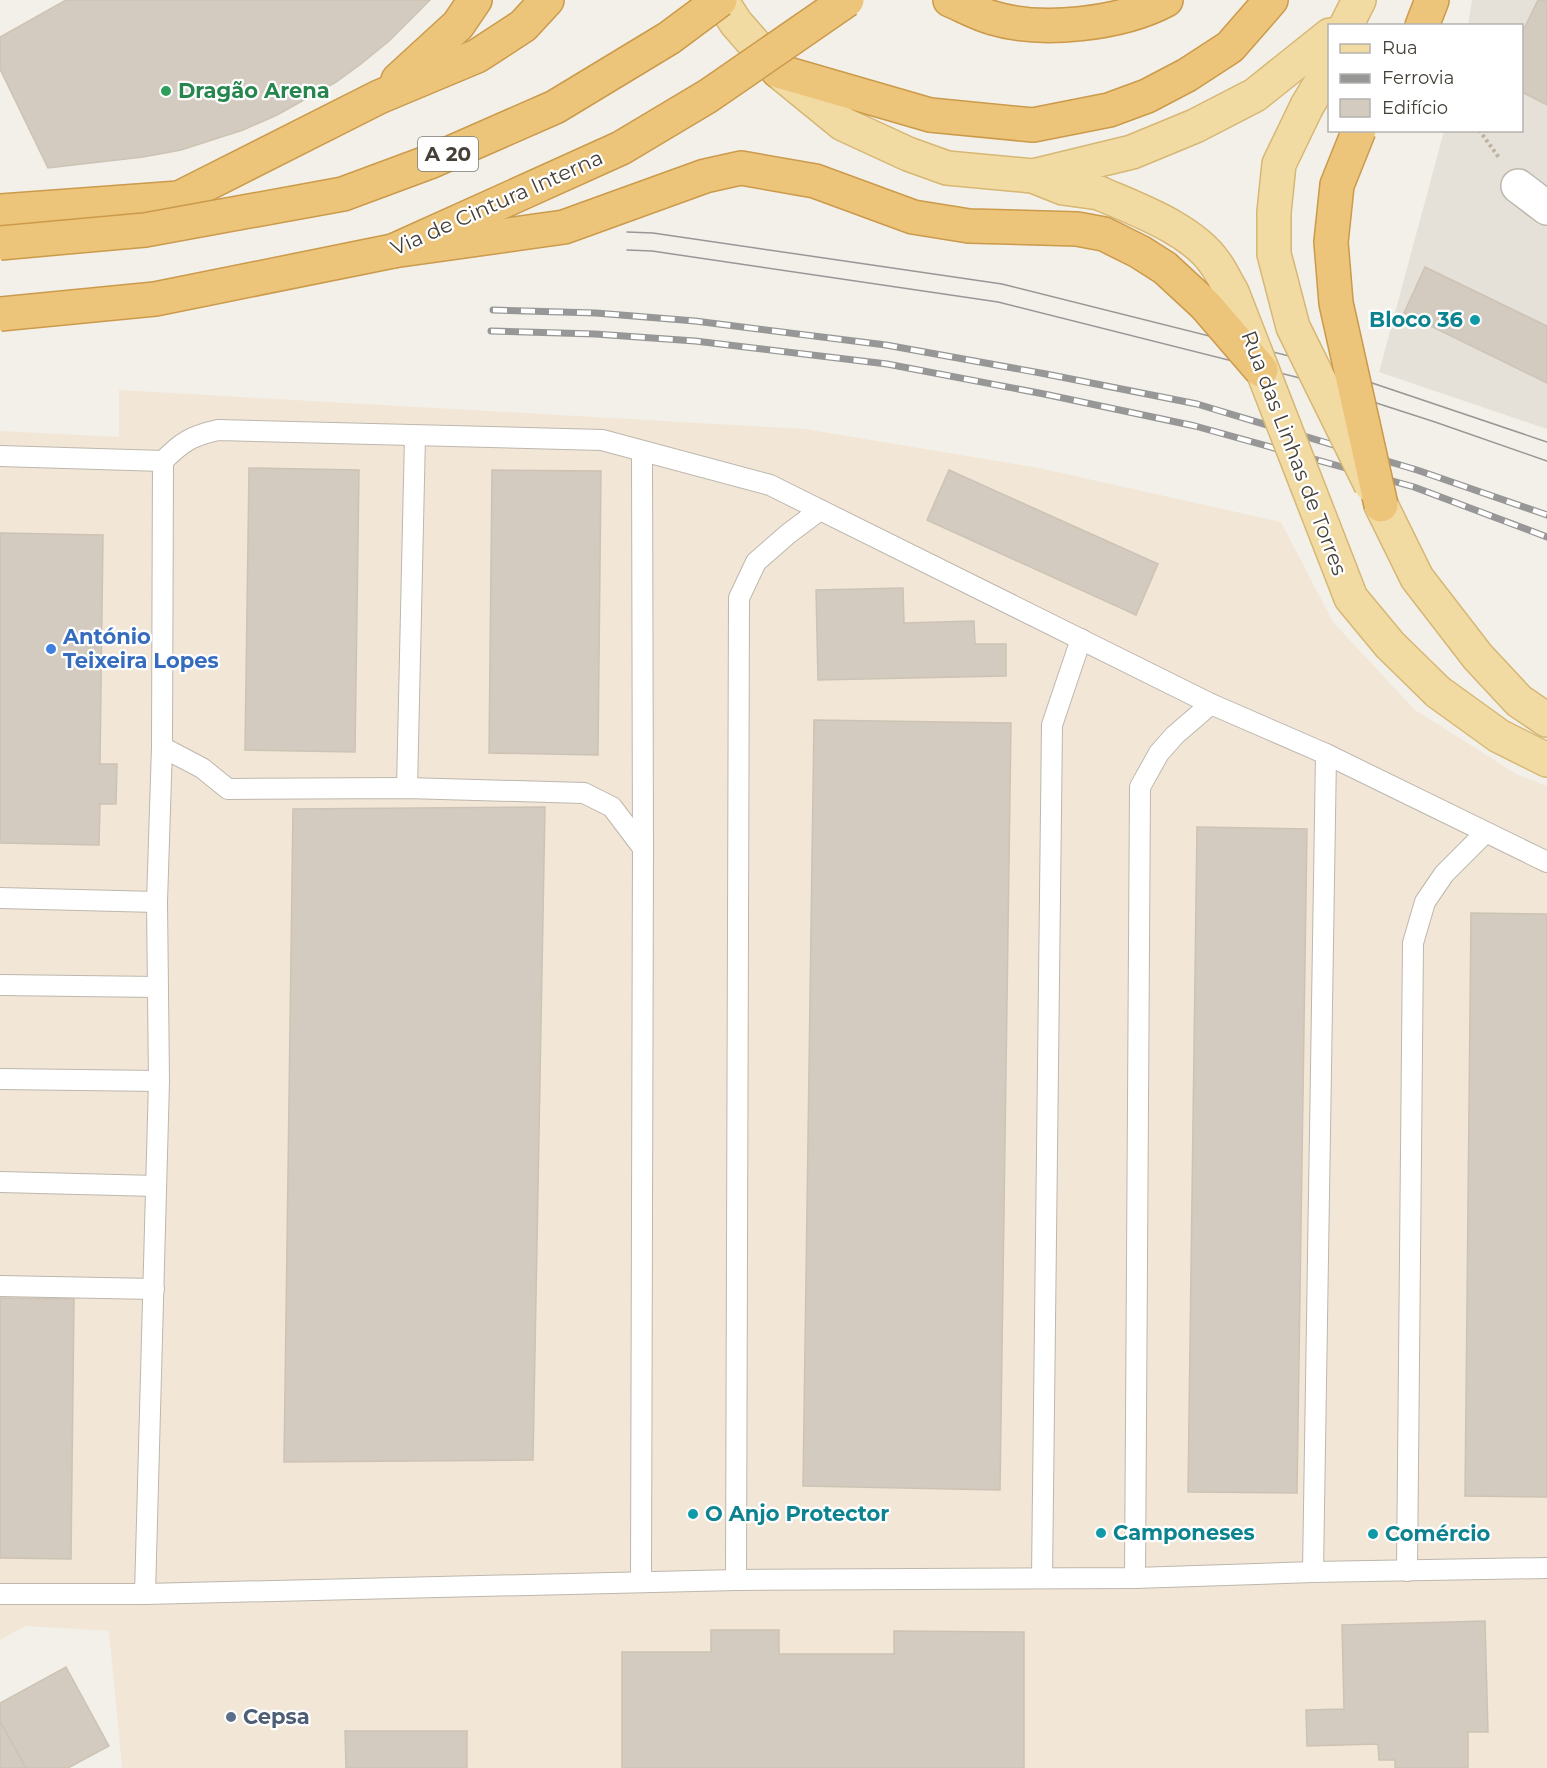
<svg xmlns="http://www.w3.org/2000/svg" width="1547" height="1768" viewBox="0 0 1547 1768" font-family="Montserrat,sans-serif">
  <rect width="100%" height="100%" fill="#f3f0e9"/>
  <path fill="#e6e1d8" d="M1472,0H1547V429L1379,372L1444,131L1522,130V26L1468,25Z"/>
  <path fill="#f2e6d7" d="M119,390L805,429L1039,468L1281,522L1333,622L1415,710L1518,775L1547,786V1768H122L109,1631L26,1626L0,1640V431L119,437Z"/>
  <g fill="#d3cbc0" stroke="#cdc3b4" stroke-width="1.5">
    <path d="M66,0H430L389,41L361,64L336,82L277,115L243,130L181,150L143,157L48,168L0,69V37Z"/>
    <path d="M1538,0H1547V105L1522,92V33Z"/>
    <path d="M1425,267L1547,326V383L1404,313Z"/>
    <path d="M249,468L359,470L355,752L245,750Z"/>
    <path d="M492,470L601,471L598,755L489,753Z"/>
    <path d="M949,470L1158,564L1136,615L927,520Z"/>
    <path d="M0,533L103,535L100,764H117L116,804H100L99,845L0,843Z"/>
    <path d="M903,588L904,623L974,621L975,644H1006V676L818,680L816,590Z"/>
    <path d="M814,720L1011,723L1000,1490L803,1486Z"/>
    <path d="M545,807L533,1460L284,1462L293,809Z"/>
    <path d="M1197,827L1307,829L1297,1493L1188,1492Z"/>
    <path d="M1471,913L1547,914V1497L1465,1496Z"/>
    <path d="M0,1298L74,1299L71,1559L0,1558Z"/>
    <path d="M1485,1621L1488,1732H1468V1768H1395V1760H1379L1378,1744L1307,1746L1306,1710L1344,1709L1342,1625Z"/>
    <path d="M711,1630H779V1654H894V1631L1024,1632V1768H622V1652H711Z"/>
    <path d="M66,1667L109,1746L68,1768H26L0,1721V1703Z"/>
    <path d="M0,1721L26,1768H0Z"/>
    <path d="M345,1731H467V1768H346Z"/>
  </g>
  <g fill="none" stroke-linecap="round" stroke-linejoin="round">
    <defs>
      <g id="service">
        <path d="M0,456L163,461C182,442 191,436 218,430L602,440L770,485L1211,704L1326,754L1547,862"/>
        <path d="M162,747L202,768L228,789L407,788L584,793L612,807L643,848"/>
        <path d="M407,788L415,436"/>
        <path d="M0,898L157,902"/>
        <path d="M0,985L157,987"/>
        <path d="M0,1079L159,1081"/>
        <path d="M0,1182L156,1186"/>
        <path d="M0,1286L154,1289"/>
        <path d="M1407,1571L1413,943L1425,902L1444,874L1485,833"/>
        <path d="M1313,1572L1326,754"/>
        <path d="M1042,1578L1052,725L1081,639"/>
        <path d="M1135,1578L1140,787L1159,753L1175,735L1211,704"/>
        <path d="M736,1580L739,598L756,562L788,534L820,510"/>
        <path d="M641,1582L643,848L642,452"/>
        <path d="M0,1594H145L736,1580L1135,1578L1313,1572L1547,1568"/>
        <path d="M145,1594L159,1081L157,902L162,747L163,461"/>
      </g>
      <path id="minor" d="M1518,186L1547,208"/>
      <g id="primary">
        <path d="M721,0L736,23L778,71L843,124L908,154L947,168L1033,176L1132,152L1195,126L1255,95L1330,35"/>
        <path d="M1346,26L1359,0"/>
        <path d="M1307,106L1320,84L1330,63"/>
        <path d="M1033,176L1063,188L1099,193"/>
        <path d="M1381,505L1417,578L1478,657L1519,701L1547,720"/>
        <path d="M1438,692L1499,736L1547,760"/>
      </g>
      <g id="motorway">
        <path d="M950,0C964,6 978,14 993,18C1042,33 1121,24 1166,0"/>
        <path d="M1422,26L1432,0"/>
        <path d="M778,71L930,115L1033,125L1109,110L1147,96L1187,75L1230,47L1271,0"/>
        <path d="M398,80L458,25L475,0"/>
        <path d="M0,211L179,198L379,97L477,56L523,26L547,0"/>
      </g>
    </defs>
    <use href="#service" stroke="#bdb7ad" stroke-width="22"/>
    <use href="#minor" stroke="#bdb7ad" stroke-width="36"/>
    <use href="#primary" stroke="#d6b774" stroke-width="36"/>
    <use href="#motorway" stroke="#cb9a4b" stroke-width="36"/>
    <path stroke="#bdb2a0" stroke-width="4" stroke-dasharray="3 3" stroke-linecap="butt" d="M1479,130L1500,159"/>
    <use href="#service" stroke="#fff" stroke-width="20"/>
    <use href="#minor" stroke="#fff" stroke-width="33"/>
    <use href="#primary" stroke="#f2dba3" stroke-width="33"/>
    <use href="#motorway" stroke="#edc57a" stroke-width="33"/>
    <g stroke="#979797" stroke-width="1.5">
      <path d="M627,232L653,233L1002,284L1301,359L1547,442"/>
      <path d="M627,250L652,251L998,302L1296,377L1435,422L1547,461"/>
    </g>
    <defs>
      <g id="rail">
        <path d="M493,310L596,313L695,321L886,345L1046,374L1197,404L1417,470L1547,515"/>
        <path d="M491,331L595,334L695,341L887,364L1044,394L1195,426L1414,487L1547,537"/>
      </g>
    </defs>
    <use href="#rail" stroke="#979797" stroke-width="7"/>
    <use href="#rail" stroke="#fff" stroke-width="4.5" stroke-dasharray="14" stroke-linecap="butt"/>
    <defs>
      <g id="primary-bridge">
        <path d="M1307,106L1279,164L1274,212V254L1293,327L1371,485"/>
        <path d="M1099,193C1136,209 1192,229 1215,263C1222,272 1226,283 1232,292L1351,598L1390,645L1438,692"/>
      </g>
      <g id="motorway-bridge">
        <path d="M1359,130L1337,185L1331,242L1336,303L1381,505"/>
        <path d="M0,243L145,230L343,194L432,161L555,107L669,38L720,0"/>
        <path d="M393,251L564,227L705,176L741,168L815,181L913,217L969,226L1077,229L1104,234L1140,252L1165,268L1205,305L1261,370"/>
        <path d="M0,314L155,299L393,251L621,148L708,96L847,0"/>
      </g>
    </defs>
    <use href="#primary-bridge" stroke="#d6b774" stroke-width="36" stroke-linecap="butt"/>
    <use href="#motorway-bridge" stroke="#cb9a4b" stroke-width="36" stroke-linecap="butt"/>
    <use href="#primary-bridge" stroke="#f2dba3" stroke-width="33"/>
    <use href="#motorway-bridge" stroke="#edc57a" stroke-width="33"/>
  </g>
  <circle fill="#2e9e5b" stroke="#fff" stroke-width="2" cx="166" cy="91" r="6"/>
  <g fill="#0f9aa8" stroke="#fff" stroke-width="2">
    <circle cx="1475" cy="320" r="6"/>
    <circle cx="693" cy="1514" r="6"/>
    <circle cx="1101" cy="1533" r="6"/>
    <circle cx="1373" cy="1534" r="6"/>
  </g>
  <circle fill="#3f7fe0" stroke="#fff" stroke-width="2" cx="51" cy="649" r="6"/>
  <circle fill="#5c6f8a" stroke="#fff" stroke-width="2" cx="231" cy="1717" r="6"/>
  <g text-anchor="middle" stroke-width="4.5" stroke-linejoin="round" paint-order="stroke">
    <rect fill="#fff" stroke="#7d7974" stroke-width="1.5" x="418" y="137" width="60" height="34" rx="4.5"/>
    <g font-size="20" font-weight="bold" fill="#454038">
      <text x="448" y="161">A 20</text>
    </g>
    <g font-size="21" font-weight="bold" fill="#27864d" stroke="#fff" text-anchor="start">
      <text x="178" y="98">Dragão Arena</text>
    </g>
    <g font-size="21" fill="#454038" stroke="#fff">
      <text transform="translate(497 203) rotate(-24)" y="7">Via de Cintura Interna</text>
      <text transform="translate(1294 453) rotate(69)" y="7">Rua das Linhas de Torres</text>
    </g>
    <g font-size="21" font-weight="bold" fill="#0d838f" stroke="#fff" text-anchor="start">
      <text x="1463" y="327" text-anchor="end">Bloco 36</text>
      <text x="705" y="1521">O Anjo Protector</text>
      <text x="1113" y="1540">Camponeses</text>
      <text x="1385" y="1541">Comércio</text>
    </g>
    <g font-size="21" font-weight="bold" fill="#366cbe" stroke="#fff" text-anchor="start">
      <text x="63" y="644">António<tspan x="63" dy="24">Teixeira Lopes</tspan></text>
    </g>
    <g font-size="21" font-weight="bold" fill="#4e5e75" stroke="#fff" text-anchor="start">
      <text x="243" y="1724">Cepsa</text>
    </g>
  </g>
  <rect x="1328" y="24" width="195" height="108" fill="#ffffff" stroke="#b5b3af" stroke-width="1.5"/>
  <rect x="1340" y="44" width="30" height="9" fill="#f2dba3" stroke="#b5b3af" stroke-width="1.5"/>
  <text x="1382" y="54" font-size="18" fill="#454038">Rua</text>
  <rect x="1340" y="74" width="30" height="9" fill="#979797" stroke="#b5b3af" stroke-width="1.5"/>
  <text x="1382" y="84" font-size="18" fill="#454038">Ferrovia</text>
  <rect x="1340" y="99" width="30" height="18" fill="#d3cbc0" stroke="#b5b3af" stroke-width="1.5"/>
  <text x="1382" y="114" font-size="18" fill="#454038">Edifício</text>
</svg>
